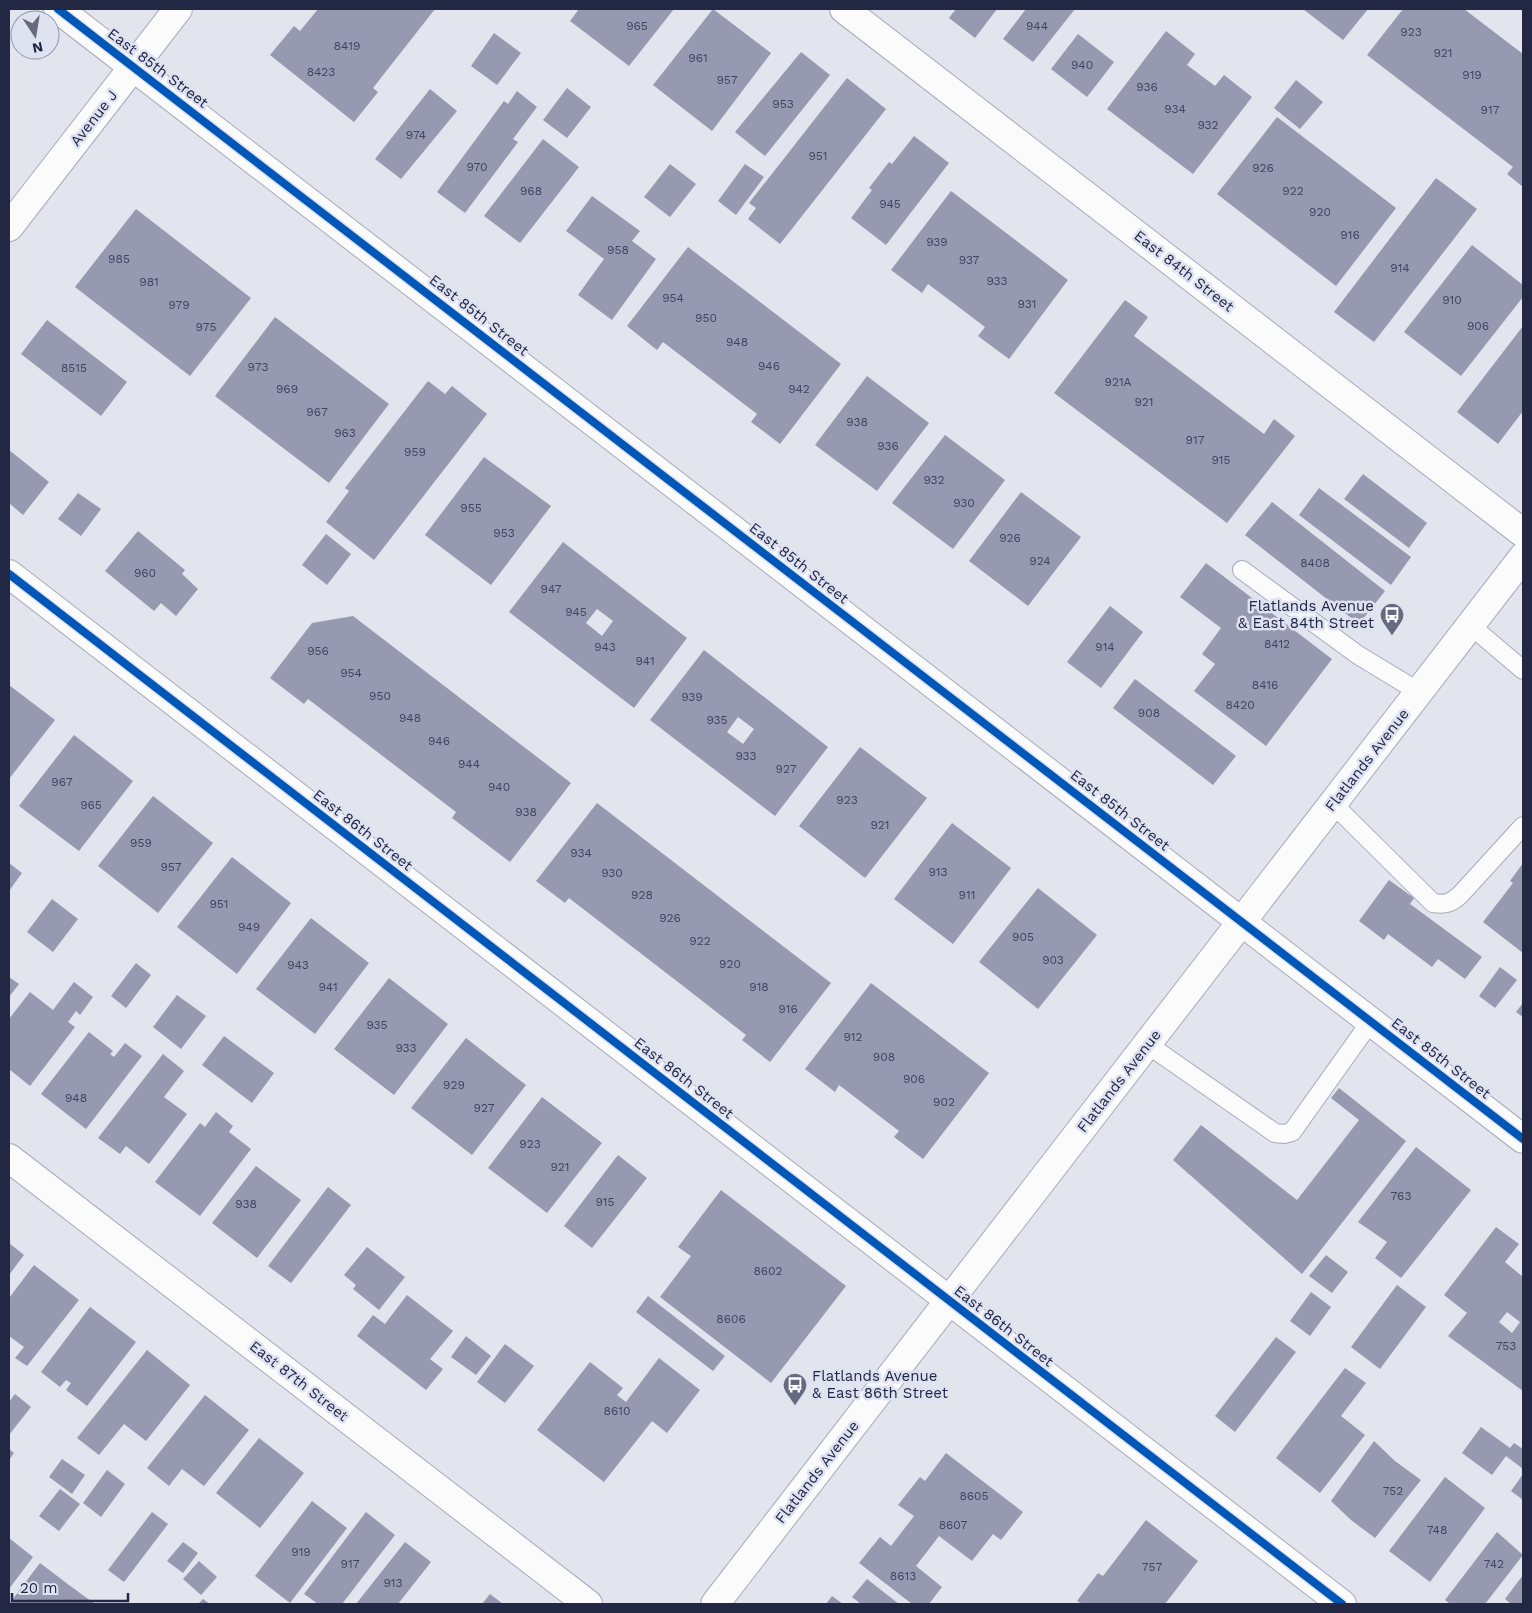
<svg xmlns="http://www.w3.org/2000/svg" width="1532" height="1613" viewBox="0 0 1532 1613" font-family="'Work Sans',sans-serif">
  <rect width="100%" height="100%" fill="#e2e5ed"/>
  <g fill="#9799b0" fill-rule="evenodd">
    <path d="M318,9H435L373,88L378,92L354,122L270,55L294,26L300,31Z"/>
    <path d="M579,9H674L629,66L570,21Z"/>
    <path d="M713,9L771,53L712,131L653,85Z"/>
    <path d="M956,9H997L975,38L949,18Z"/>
    <path d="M1026,9H1075L1033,62L1003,39Z"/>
    <path d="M1303,9H1368L1343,40Z"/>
    <path d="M1403,9H1464L1523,54V187L1507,174L1513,167L1367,55Z"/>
    <path d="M1166,31L1195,54L1187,65L1215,86L1224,75L1252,97L1193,174L1107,109Z"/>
    <path d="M494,33L521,53L497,85L471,66Z"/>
    <path d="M1078,34L1114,62L1087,97L1051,69Z"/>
    <path d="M801,52L830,75L765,156L735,132Z"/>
    <path d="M847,78L886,109L780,244L748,219L756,208L749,203Z"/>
    <path d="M1296,80L1323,102L1300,129L1274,108Z"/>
    <path d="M567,88L591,107L567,138L543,120Z"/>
    <path d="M430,89L457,111L401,179L375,159Z"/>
    <path d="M517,91L537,107L513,139L518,142L465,213L437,192L504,101L508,104Z"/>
    <path d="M1277,117L1396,208L1336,286L1217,194Z"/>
    <path d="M914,136L949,163L886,245L851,218L872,190L869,188L889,162L892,164Z"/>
    <path d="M543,139L579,167L520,243L484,216Z"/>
    <path d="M670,164L696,184L670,217L644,197Z"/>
    <path d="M745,164L764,177L736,215L718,201Z"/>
    <path d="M1436,178L1477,209L1374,342L1334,312Z"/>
    <path d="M951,191L1068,280L1009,359L978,336L985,327L956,305L928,284L922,293L891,270Z"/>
    <path d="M592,196L640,231L632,241L656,259L612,320L578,295L604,259L566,231Z"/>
    <path d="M136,209L251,298L190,376L75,287Z"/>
    <path d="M1472,245L1523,285V297L1461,376L1404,332Z"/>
    <path d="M688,247L841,364L780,444L751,422L757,414L663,342L657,350L627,326Z"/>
    <path d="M1125,300L1148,317L1134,336L1264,434L1274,419L1295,436L1227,523L1054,393Z"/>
    <path d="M275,317L389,404L329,483L215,396Z"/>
    <path d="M47,320L127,382L101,416L21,354Z"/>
    <path d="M1523,326V411L1498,444L1457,412Z"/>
    <path d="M867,376L929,423L877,491L815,445Z"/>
    <path d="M428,381L445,394L452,386L487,414L374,560L326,522L349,491L345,488Z"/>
    <path d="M945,435L1005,480L953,549L892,503Z"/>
    <path d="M9,450L49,482L23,515L9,503Z"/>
    <path d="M484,457L551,506L491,585L425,535Z"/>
    <path d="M1363,474L1427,523L1409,548L1344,499Z"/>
    <path d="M1319,488L1411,557L1391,585L1299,515Z"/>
    <path d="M1021,492L1081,537L1028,606L969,561Z"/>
    <path d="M78,493L101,509L81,536L58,519Z"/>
    <path d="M1272,502L1385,591L1359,624L1245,535Z"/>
    <path d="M138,531L185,570L182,574L198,589L176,616L161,603L154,611L105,571Z"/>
    <path d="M326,534L351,554L327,585L302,565Z"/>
    <path d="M563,542L687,638L634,708L509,612ZM597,609L613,621L602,636L586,623Z"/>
    <path d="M1206,563L1332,659L1266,746L1194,691L1215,664L1202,654L1221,628L1180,597Z"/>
    <path d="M1110,606L1143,632L1101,688L1067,662Z"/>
    <path d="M353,616L571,783L510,862L452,818L456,812L308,699L304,704L270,678L312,623Z"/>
    <path d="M704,650L828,747L775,816L650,720ZM738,717L754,729L743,744L727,732Z"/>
    <path d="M1135,679L1236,756L1213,785L1113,708Z"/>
    <path d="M9,685L55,720L9,779Z"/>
    <path d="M74,735L133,781L79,851L19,806Z"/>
    <path d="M860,747L927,798L865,878L799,826Z"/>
    <path d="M153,796L213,843L158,913L98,866Z"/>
    <path d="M597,803L831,983L770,1062L742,1040L746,1035L687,989L569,898L565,903L536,881Z"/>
    <path d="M952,823L1011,868L953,944L894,899Z"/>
    <path d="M232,857L291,903L237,974L177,927Z"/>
    <path d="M9,863L22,873L9,891Z"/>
    <path d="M1523,863V953L1483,922L1513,883L1510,881Z"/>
    <path d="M1389,880L1414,898L1410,904L1482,957L1465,979L1438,959L1432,967L1388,934L1384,940L1359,921Z"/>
    <path d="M1038,888L1097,935L1038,1009L979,962Z"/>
    <path d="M52,899L78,919L53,952L27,932Z"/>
    <path d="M311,918L369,963L315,1034L256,989Z"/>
    <path d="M136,963L151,975L126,1008L111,996Z"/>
    <path d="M1500,967L1517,980L1495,1008L1479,996Z"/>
    <path d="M9,977L19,984L9,997Z"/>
    <path d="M389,978L448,1024L394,1095L334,1049Z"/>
    <path d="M74,982L93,997L80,1015L76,1011L68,1022L75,1027L30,1086L9,1069V1019L30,992L53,1010Z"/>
    <path d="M871,983L989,1073L923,1159L894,1137L899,1131L839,1085L835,1092L805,1069Z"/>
    <path d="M177,995L206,1016L181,1049L153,1027Z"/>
    <path d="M1523,1003V1017L1516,1012Z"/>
    <path d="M89,1032L113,1051L110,1054L114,1057L125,1043L142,1056L86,1129L41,1094Z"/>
    <path d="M224,1036L274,1073L252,1103L202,1065Z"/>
    <path d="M466,1038L526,1085L472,1155L411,1108Z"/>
    <path d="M163,1054L184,1071L164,1097L187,1114L149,1164L126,1146L120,1154L98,1138Z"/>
    <path d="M1339,1088L1406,1141L1302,1274L1173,1160L1201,1125L1297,1200L1359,1120L1331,1098Z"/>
    <path d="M542,1097L602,1143L547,1213L488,1168Z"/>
    <path d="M216,1112L233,1126L229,1132L251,1149L200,1216L155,1182L200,1123L205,1127Z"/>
    <path d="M1416,1147L1471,1190L1401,1278L1375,1258L1387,1242L1358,1222Z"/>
    <path d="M618,1155L647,1178L592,1248L564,1226Z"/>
    <path d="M256,1166L301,1200L257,1258L212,1223Z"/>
    <path d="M328,1187L351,1205L291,1283L268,1266Z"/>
    <path d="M721,1190L846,1286L771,1383L660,1297L691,1256L678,1247Z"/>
    <path d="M1496,1227L1519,1244L1505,1262L1523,1277V1391L1448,1336L1467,1313L1444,1295ZM1507,1312L1520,1322L1512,1333L1499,1322Z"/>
    <path d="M9,1243L24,1255L9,1275Z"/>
    <path d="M367,1247L405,1277L379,1310L353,1289L356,1285L344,1275Z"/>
    <path d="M1326,1255L1348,1272L1332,1293L1309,1276Z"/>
    <path d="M34,1265L79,1300L27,1366L15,1358L24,1347L9,1336V1298Z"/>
    <path d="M1397,1285L1426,1307L1380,1369L1351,1347Z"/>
    <path d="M1311,1292L1331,1307L1310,1336L1290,1321Z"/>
    <path d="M407,1295L453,1331L430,1359L443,1369L426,1390L357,1336L373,1315L385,1324Z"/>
    <path d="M648,1296L725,1356L713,1371L636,1312Z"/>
    <path d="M90,1307L136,1342L87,1406L66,1390L71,1383L66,1380L60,1387L41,1372Z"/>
    <path d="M466,1336L491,1356L476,1375L451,1357Z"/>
    <path d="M1276,1337L1296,1352L1235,1432L1215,1416Z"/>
    <path d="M505,1344L534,1366L505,1403L477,1382Z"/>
    <path d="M147,1350L190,1385L146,1441L124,1424L99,1455L77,1438Z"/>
    <path d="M659,1358L700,1390L667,1433L652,1421L604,1482L537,1430L590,1362L623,1388L617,1395L626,1402Z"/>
    <path d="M1345,1368L1366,1383L1341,1416L1365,1435L1320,1493L1276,1458Z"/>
    <path d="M15,1394L31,1407L9,1435V1402Z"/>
    <path d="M205,1395L249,1430L204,1486L182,1469L169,1486L147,1468Z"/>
    <path d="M1481,1427L1510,1448L1514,1443L1523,1449V1469L1506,1456L1492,1475L1462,1453Z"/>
    <path d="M259,1438L304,1473L260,1528L216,1493Z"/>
    <path d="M1374,1441L1395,1461L1421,1480L1375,1538L1351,1520L1331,1501Z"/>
    <path d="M9,1449L14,1453L9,1460Z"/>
    <path d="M946,1453L1023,1512L1001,1540L993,1534L972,1561L939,1536L916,1566L942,1587L929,1604H912L859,1563L880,1537L891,1546L914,1516L898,1505L920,1477L925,1481Z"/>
    <path d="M62,1459L85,1475L72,1494L49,1477Z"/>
    <path d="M107,1470L125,1484L101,1517L83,1503Z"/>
    <path d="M1523,1474V1500L1511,1491Z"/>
    <path d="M1445,1477L1485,1508L1430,1582L1389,1551Z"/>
    <path d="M60,1489L80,1504L59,1531L39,1516Z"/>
    <path d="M312,1501L347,1528L290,1603L255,1576Z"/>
    <path d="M152,1512L168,1524L124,1582L108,1570Z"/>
    <path d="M366,1512L395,1535L342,1604H318L304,1594Z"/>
    <path d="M1146,1520L1198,1561L1165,1604H1082L1077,1601L1098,1573L1103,1576Z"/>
    <path d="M1497,1532L1523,1555L1485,1604H1450L1445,1600Z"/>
    <path d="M9,1538L33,1557L9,1589Z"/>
    <path d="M183,1542L198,1553L183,1573L167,1561Z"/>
    <path d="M405,1542L431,1562L398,1604H356Z"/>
    <path d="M199,1561L217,1577L201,1595L183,1579Z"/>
    <path d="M40,1563L69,1585L95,1604H9Z"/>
    <path d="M1523,1575V1604H1511L1505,1599Z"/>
    <path d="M867,1579L899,1604H861L852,1597Z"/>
    <path d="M490,1594L503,1604H482Z"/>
    <path d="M832,1596L843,1604H826Z"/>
    <path d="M203,1599L210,1604H198Z"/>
  </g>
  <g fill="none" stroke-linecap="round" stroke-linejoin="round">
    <defs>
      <g id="service">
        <path d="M1242,570L1358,655L1419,692"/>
        <path d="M1470,625L1523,670"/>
        <path d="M1333,804L1433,903C1446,905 1451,903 1460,895L1523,826"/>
        <path d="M1147,1044L1275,1133L1284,1134L1292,1132L1371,1021"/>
      </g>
      <g id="minor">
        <path d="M58,9L1523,1139"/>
        <path d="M844,9L1523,533"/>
        <path d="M9,227L178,9"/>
        <path d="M9,574L1342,1604"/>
        <path d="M9,1158L588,1604"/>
      </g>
      <path id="secondary" d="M715,1604L1523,557"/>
    </defs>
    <use href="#service" stroke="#a7aabb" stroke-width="20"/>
    <use href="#minor" stroke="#a7aabb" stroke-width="30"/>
    <use href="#secondary" stroke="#a7aabb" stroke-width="30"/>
    <use href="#service" stroke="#fbfbfc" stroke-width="18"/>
    <use href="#minor" stroke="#fbfbfc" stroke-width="28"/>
    <use href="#secondary" stroke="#fbfbfc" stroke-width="28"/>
    <defs>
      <g id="cycleway">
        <path d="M58,9L1523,1139"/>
        <path d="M9,574L1342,1604"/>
      </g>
    </defs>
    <use href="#cycleway" stroke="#dee2f1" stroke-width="11"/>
    <use href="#cycleway" stroke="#0057b8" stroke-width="8"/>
  </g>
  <defs>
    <symbol id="bus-pin" viewBox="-11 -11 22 30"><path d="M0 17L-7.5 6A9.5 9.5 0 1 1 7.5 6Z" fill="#656a7f" stroke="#dee2f1"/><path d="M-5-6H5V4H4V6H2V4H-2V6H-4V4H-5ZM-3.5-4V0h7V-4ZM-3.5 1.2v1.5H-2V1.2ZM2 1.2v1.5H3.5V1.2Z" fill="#fff"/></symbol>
  </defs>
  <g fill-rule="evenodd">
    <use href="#bus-pin" x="1378" y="601" width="28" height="38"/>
    <use href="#bus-pin" x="781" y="1371" width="28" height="38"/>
  </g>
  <g text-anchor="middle" stroke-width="5" stroke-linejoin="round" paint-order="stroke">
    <g font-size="12" fill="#3f445f">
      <text x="637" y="30">965</text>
      <text x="1037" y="30">944</text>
      <text x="1411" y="36">923</text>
      <text x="347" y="50">8419</text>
      <text x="1443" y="57">921</text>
      <text x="698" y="62">961</text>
      <text x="1082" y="69">940</text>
      <text x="321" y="76">8423</text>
      <text x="1472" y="79">919</text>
      <text x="727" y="84">957</text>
      <text x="1147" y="91">936</text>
      <text x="783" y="108">953</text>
      <text x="1175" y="113">934</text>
      <text x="1490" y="114">917</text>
      <text x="1208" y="129">932</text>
      <text x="416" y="139">974</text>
      <text x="818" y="160">951</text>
      <text x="477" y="171">970</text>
      <text x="1263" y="172">926</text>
      <text x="531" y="195">968</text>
      <text x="1293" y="195">922</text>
      <text x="890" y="208">945</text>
      <text x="1320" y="216">920</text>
      <text x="1350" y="239">916</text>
      <text x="937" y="246">939</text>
      <text x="618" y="254">958</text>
      <text x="119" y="263">985</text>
      <text x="969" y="264">937</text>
      <text x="1400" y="272">914</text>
      <text x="997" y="285">933</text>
      <text x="149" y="286">981</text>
      <text x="673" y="302">954</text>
      <text x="1452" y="304">910</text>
      <text x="1027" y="308">931</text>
      <text x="179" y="309">979</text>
      <text x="706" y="322">950</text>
      <text x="1478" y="330">906</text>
      <text x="206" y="331">975</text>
      <text x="737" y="346">948</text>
      <text x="769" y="370">946</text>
      <text x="258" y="371">973</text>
      <text x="74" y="372">8515</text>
      <text x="1118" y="386">921A</text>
      <text x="287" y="393">969</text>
      <text x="799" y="393">942</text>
      <text x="1144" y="406">921</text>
      <text x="317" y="416">967</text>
      <text x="857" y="426">938</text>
      <text x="345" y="437">963</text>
      <text x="1195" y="444">917</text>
      <text x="888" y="450">936</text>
      <text x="415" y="456">959</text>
      <text x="1221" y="464">915</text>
      <text x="934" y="484">932</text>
      <text x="964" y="507">930</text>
      <text x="471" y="512">955</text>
      <text x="504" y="537">953</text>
      <text x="1010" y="542">926</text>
      <text x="1040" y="565">924</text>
      <text x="1315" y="567">8408</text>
      <text x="145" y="577">960</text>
      <text x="551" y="593">947</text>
      <text x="576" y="616">945</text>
      <text x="1277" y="648">8412</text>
      <text x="605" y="651">943</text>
      <text x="1105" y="651">914</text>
      <text x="318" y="655">956</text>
      <text x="645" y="665">941</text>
      <text x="351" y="677">954</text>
      <text x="1265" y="689">8416</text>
      <text x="380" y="700">950</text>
      <text x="692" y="701">939</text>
      <text x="1240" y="709">8420</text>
      <text x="1149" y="717">908</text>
      <text x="410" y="722">948</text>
      <text x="717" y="724">935</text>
      <text x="439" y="745">946</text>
      <text x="746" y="760">933</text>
      <text x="469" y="768">944</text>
      <text x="786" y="773">927</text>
      <text x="62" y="786">967</text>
      <text x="499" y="791">940</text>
      <text x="847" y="804">923</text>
      <text x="91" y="809">965</text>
      <text x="526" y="816">938</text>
      <text x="880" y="829">921</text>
      <text x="141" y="847">959</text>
      <text x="581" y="857">934</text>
      <text x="171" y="871">957</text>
      <text x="938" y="876">913</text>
      <text x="612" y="877">930</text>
      <text x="642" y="899">928</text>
      <text x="967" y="899">911</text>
      <text x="219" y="908">951</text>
      <text x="670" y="922">926</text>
      <text x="249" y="931">949</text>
      <text x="1023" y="941">905</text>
      <text x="700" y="945">922</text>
      <text x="1053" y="964">903</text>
      <text x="730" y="968">920</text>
      <text x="298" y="969">943</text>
      <text x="328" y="991">941</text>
      <text x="759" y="991">918</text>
      <text x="788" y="1013">916</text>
      <text x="377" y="1029">935</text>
      <text x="853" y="1041">912</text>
      <text x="406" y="1052">933</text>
      <text x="884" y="1061">908</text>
      <text x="914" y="1083">906</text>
      <text x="454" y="1089">929</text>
      <text x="76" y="1102">948</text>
      <text x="944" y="1106">902</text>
      <text x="484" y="1112">927</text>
      <text x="530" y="1148">923</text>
      <text x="560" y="1171">921</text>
      <text x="1401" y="1200">763</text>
      <text x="605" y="1206">915</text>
      <text x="246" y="1208">938</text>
      <text x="768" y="1275">8602</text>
      <text x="731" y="1323">8606</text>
      <text x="1506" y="1350">753</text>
      <text x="617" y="1415">8610</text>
      <text x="1393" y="1495">752</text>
      <text x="974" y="1500">8605</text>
      <text x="953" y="1529">8607</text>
      <text x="1437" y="1534">748</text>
      <text x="301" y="1556">919</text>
      <text x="350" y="1568">917</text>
      <text x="1494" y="1568">742</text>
      <text x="1152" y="1571">757</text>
      <text x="903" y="1580">8613</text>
      <text x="393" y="1587">913</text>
    </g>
    <g font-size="15" fill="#222744" stroke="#dee2f1">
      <text transform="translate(158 68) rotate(37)" y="5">East 85th Street</text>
      <text transform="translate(94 118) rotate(-52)" y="5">Avenue J</text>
      <text transform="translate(1184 271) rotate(38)" y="5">East 84th Street</text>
      <text transform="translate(479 315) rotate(38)" y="5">East 85th Street</text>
      <text transform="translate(799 563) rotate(38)" y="5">East 85th Street</text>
      <text transform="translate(1367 760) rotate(-52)" y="5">Flatlands Avenue</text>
      <text transform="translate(1120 810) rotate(38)" y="5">East 85th Street</text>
      <text transform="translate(363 830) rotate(38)" y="5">East 86th Street</text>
      <text transform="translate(1441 1058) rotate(38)" y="5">East 85th Street</text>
      <text transform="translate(684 1078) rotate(38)" y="5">East 86th Street</text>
      <text transform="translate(1119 1081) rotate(-52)" y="5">Flatlands Avenue</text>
      <text transform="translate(1004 1326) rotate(38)" y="5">East 86th Street</text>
      <text transform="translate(299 1381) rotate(38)" y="5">East 87th Street</text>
      <text transform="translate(817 1472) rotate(-52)" y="5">Flatlands Avenue</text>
    </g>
    <g font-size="15" fill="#222744" stroke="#dee2f1" text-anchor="end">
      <text x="1374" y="611">Flatlands Avenue<tspan x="1374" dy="17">&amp; East 84th Street</tspan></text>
      <text x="812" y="1381" text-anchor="start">Flatlands Avenue<tspan x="812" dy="17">&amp; East 86th Street</tspan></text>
    </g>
  </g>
  <rect width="1532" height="1613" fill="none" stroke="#222744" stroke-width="20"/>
  <g transform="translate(35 35) rotate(168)"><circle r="24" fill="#dee2f1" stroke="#9397ac"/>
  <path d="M0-4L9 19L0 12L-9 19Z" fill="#656a7f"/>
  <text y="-8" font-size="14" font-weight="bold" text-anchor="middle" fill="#222744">N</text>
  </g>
  <path d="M12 1593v8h116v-8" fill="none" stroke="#222744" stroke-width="2.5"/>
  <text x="20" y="1593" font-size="15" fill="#222744" stroke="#dee2f1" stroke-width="4" paint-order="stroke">20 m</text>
</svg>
